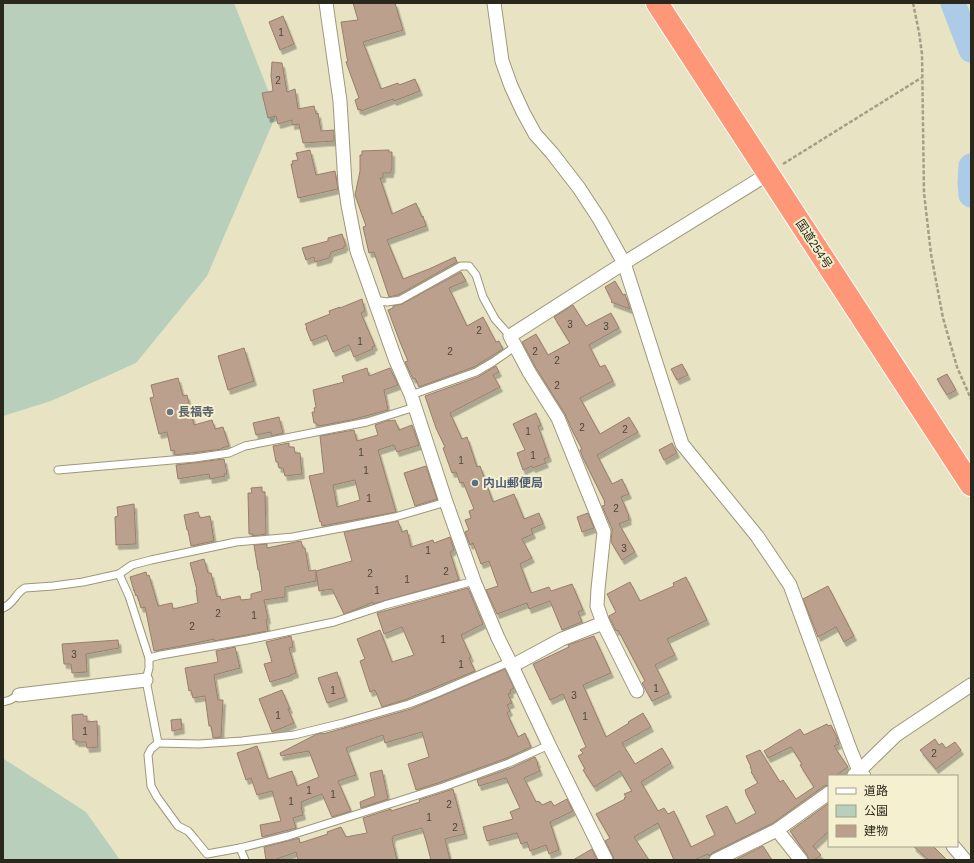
<svg xmlns="http://www.w3.org/2000/svg" width="974" height="863" viewBox="0 0 974 863" font-family="Arial,'Noto Sans JP',sans-serif">
  <defs>
    <filter id="shadow"><feDropShadow dx="2.5" dy="4.5" stdDeviation="0" flood-color="#0004"/></filter>
  </defs>
  <rect width="100%" height="100%" fill="#e8e3c3"/>
  <g fill="#b7cfbb">
    <path d="M3,3H234L277,113L207,276L136,363L51,401L3,416Z"/>
    <path d="M3,759H4L86,812L120,860H3Z"/>
  </g>
  <g fill="none" stroke-linecap="round" stroke-linejoin="round">
    <g stroke="#accbe6" stroke-width="25">
      <path d="M953,3L971,50"/>
      <path d="M971,166L970,183L971,195"/>
    </g>
  </g>
  <g fill="#bba08d" stroke="#987e6c" fill-rule="evenodd" filter="url(#shadow)">
    <path d="M353,3H395L403,30L363,42L381,89L398,83L399,85L415,79L420,91L394,101L393,99L361,111L360,109L358,110L355,100L359,98L346,62L348,61L347,58L341,22L358,20Z"/>
    <path d="M283,16L294,44L280,50L269,22Z"/>
    <path d="M272,62L282,63L287,92L295,89L298,109L314,106L316,114L318,113L321,131L334,130V141L303,143L299,124L292,125V120L278,124L276,116L268,118L262,93L273,91L271,76Z"/>
    <path d="M310,150L316,175L335,171L338,189L298,198L291,164H293L292,161L298,160L296,153Z"/>
    <path d="M389,150V152H392V169H391V173H383V178H380L392,214L416,203L422,217L423,216L426,226L387,240L403,279L429,269L455,257L457,262L398,295L389,297L374,252L369,253L363,227L366,226L355,195L360,171V155H362V151Z"/>
    <path d="M342,234L346,246H344V248L331,252L329,258L315,262L314,257L306,260L302,248L328,241V238Z"/>
    <path d="M461,272L466,281L449,288L467,326L483,317L496,342L499,341L503,349L474,367L419,387L415,378L413,379L405,362L408,361L400,342L388,310L393,308V306L402,304Z"/>
    <path d="M615,281L623,295L625,294L630,309L611,302L612,301L605,287Z"/>
    <path d="M362,299L365,311L361,313L375,346L372,347L373,349L354,357L349,345L333,352L326,335L311,341L306,328L307,327L305,324L330,314L329,311L340,307V308Z"/>
    <path d="M573,305L586,326L611,313L619,328L589,345L600,367L605,365L613,381L580,398L600,434L629,417L638,432L597,455L612,484L622,479L629,494L621,497L629,516L628,517L629,520L619,524L635,552L622,560L611,542L612,529L602,506L605,505L604,502H605L583,458L580,450L582,449L572,430L565,414L536,368L522,342L536,334L548,355L570,343L554,317Z"/>
    <path d="M244,348L254,381L228,390L218,356Z"/>
    <path d="M682,364L688,375L677,380L671,369Z"/>
    <path d="M496,366L499,372L493,375L500,387L450,413L462,439L467,437L477,467L480,466L493,502L514,494L524,519L539,513L543,524L531,529L533,534L522,539L532,558L520,564L531,593L549,587L551,591L572,584L583,610L578,612L582,622L562,630L550,601L529,609L527,603L497,614L486,590L498,586L489,561L481,564L473,543L470,545L465,532L469,530L465,520L471,518L469,511L474,509L463,482L460,483L456,472L452,473L443,448L445,447L436,428L425,396L478,377Z"/>
    <path d="M367,368L369,376L390,368L398,385L384,390L388,410L351,420L319,426V425H317L316,423H314L312,412H315L314,408L316,407L313,390L344,382L342,376Z"/>
    <path d="M947,374L956,390L947,395L937,379Z"/>
    <path d="M178,378L183,396L187,395L194,425L212,420L215,429L223,427L229,446L222,448V449L175,455L174,450L171,451L167,432L159,434L150,398L154,397L151,385Z"/>
    <path d="M536,413L541,425L538,426L549,457L544,459L546,463L533,468L532,466L523,470L517,453L525,450L513,424Z"/>
    <path d="M279,417L283,433L271,436V432L256,435L253,423Z"/>
    <path d="M389,420V421L395,420L398,428H399V430L412,425L419,445L397,452L394,445L378,450L396,512L322,526L321,521L320,522L309,476L324,473L320,436L354,430L357,441L378,435L375,425ZM355,480L360,500L337,507L333,485Z"/>
    <path d="M289,443V447H294L295,453H300L302,474L285,476L283,468H279L278,462H276L273,446Z"/>
    <path d="M672,443L677,453L664,460L659,450Z"/>
    <path d="M224,459L227,474H224L225,476L210,479L209,474L178,479L176,465Z"/>
    <path d="M426,466L437,499L415,506L404,473Z"/>
    <path d="M262,487V492H265L266,534L253,536V534H249L248,493H252L251,488Z"/>
    <path d="M134,504L136,544L116,545L115,517L118,516L117,507Z"/>
    <path d="M198,512L200,518L210,516L214,541L191,546L188,530H187L184,515Z"/>
    <path d="M588,513L594,528L582,532L577,517Z"/>
    <path d="M398,521L402,532L407,530L411,547L433,540L434,543L450,537L454,550L450,552L459,580L373,604V602L362,607L344,614L332,589L319,591L316,571L352,561L344,532Z"/>
    <path d="M301,541L303,548H305L309,571L316,570V581L285,587V597L264,600L268,619L266,620L268,631L214,641V639L192,644L154,651L145,607L141,608L137,595L136,596L134,590V591L130,577L146,572L147,576L149,575L158,606L172,603L173,609L198,603L196,590H197L190,563L204,559L208,573H211L217,597L220,596L221,600L240,596L241,600L251,599V594L262,591L259,570H258L254,545L267,544V548Z"/>
    <path d="M686,577L707,620L667,639L675,655L655,665L669,693L652,701L642,683L645,681L618,630L616,631L610,619L609,616L616,612L607,594L630,582L640,601L674,586L673,583Z"/>
    <path d="M828,586L854,636L844,642L836,627L818,637L803,599Z"/>
    <path d="M468,588L483,624L461,635L471,657L469,658L475,671L407,699L382,707L375,690L370,692L360,661L365,659L357,639L380,630L392,662L414,655L402,627L384,634L377,613Z"/>
    <path d="M291,636L293,647L289,648L296,673L290,675V676L270,682L264,664L272,662L266,642Z"/>
    <path d="M594,636L611,673L583,685L606,737L629,723L628,722L643,713L651,727L622,743L635,764L662,748L671,763L641,782L658,811L664,808L668,814L674,811L691,847L715,835L706,816L727,806L736,824L756,813L746,794V793L745,790L758,783L751,772L752,771L750,767H751L746,756L760,750L780,782L783,780L796,799L814,787L800,765L802,764L791,747L768,758L764,751L800,729L804,735L827,724L828,726L831,725L838,739H836L839,744L834,746L848,767L835,776H829V785L824,786L773,823L712,853L709,856L708,854L694,860H674L658,823L634,837L649,860H614L613,856L605,841L610,838L596,814L625,799L624,798L626,797L624,794L632,791L620,771L594,787L583,770L585,769L578,756L583,753L580,750L586,747L563,694L550,700L533,664L569,647L568,645Z"/>
    <path d="M118,640L119,648L86,654L87,672L72,673L71,664H64L62,644Z"/>
    <path d="M235,647L240,668L214,675L218,700H223L221,737L213,738L211,726H209L205,696L193,698L191,690L189,691L185,668L218,662L216,651Z"/>
    <path d="M505,669L514,688L510,690L511,693L508,694L512,703L507,705L510,711L507,713L518,737L525,733L531,747L507,758L441,782L416,790L408,764L429,757L422,732L385,743L383,735L346,748L356,775L338,781L351,811L332,817L322,794L301,802L302,807H301L303,815L293,818L296,828L262,837L260,825L281,821L272,791L257,795L251,778L246,780L237,753L257,746L268,779L292,771L297,786L319,777L309,751L281,756L280,753L317,734L323,733V734L411,709Z"/>
    <path d="M337,672L345,697L327,703L318,678Z"/>
    <path d="M282,690L290,709H288L294,723L272,732L259,699Z"/>
    <path d="M83,714V716H87V722L97,721L98,747L87,748L86,742H76V740H73L72,715Z"/>
    <path d="M181,719L182,729L172,731L171,720Z"/>
    <path d="M935,739L939,745L942,743L946,748L955,742L961,750L936,769L920,750Z"/>
    <path d="M535,757L538,763L537,764L540,771L524,778L536,802L538,801L539,802H540L542,805L551,801L554,806L567,799L573,811L550,822L559,850L549,854L546,845L530,851L527,842L521,844L517,833L487,841L483,827L513,819L510,812L520,808L506,778L479,786L477,780L511,768Z"/>
    <path d="M382,770L388,799L361,808L360,802L375,796L370,773Z"/>
    <path d="M453,789L465,834L445,839L450,860H431L426,841L422,828L393,836V838L392,839L397,860H298L296,852L274,860H266L264,847L299,838L300,843L328,834L327,832L341,827L346,837L367,833L363,818L391,809V811L420,802L419,800Z"/>
    <path d="M829,803V831L813,846L821,855L814,860H809L807,855L790,831Z"/>
    <path d="M763,846L772,860H737V859Z"/>
    <path d="M913,846H933L947,860H929Z"/>
    <path d="M592,849L597,860H573Z"/>
  </g>
  <g fill="none" stroke-linecap="round" stroke-linejoin="round">
    <defs>
      <g id="service">
        <path d="M374,300L387,302L400,300L461,266H469L476,275L483,297L495,319L510,336"/>
        <path d="M411,395L476,372L493,362L516,346"/>
        <path d="M58,470L195,458L229,453L245,446L367,422L415,407"/>
        <path d="M119,574L129,596L149,658V668L146,680L158,743L199,744L242,741L294,735L343,723L409,704L437,693L509,662"/>
        <path d="M3,608C15,603 15,593 25,588L53,586L83,582L119,574L132,565L151,560L236,542L293,537L346,527L395,517L446,502"/>
        <path d="M149,658L161,655L247,640L334,622L385,605L474,581"/>
        <path d="M3,702L10,700L19,695"/>
        <path d="M158,743L151,749L148,755L151,786L157,797L178,826L188,831L194,838L207,854L240,848L288,836L358,814L443,787L509,763L549,745"/>
        <path d="M240,848L245,860"/>
      </g>
      <g id="minor">
        <path d="M326,3L340,101L345,184L348,205L357,251L396,361L411,395L446,502L474,581L498,638L512,666L549,745L606,860"/>
        <path d="M494,3L502,61L511,86L523,112L535,134L552,153L579,188L600,220L624,263L682,444L757,536L790,585L850,749L859,771L864,776"/>
        <path d="M603,623L637,691"/>
        <path d="M512,666L562,639L603,623L597,606L598,589L604,532L558,418L529,372L510,336L624,263L768,174"/>
        <path d="M19,695L146,680"/>
        <path d="M854,775L859,771L896,735L971,685"/>
        <path d="M777,830L801,860"/>
        <path d="M953,846L965,860"/>
        <path d="M716,860L777,830L829,793"/>
      </g>
      <path id="trunk" d="M657,3L971,485"/>
    </defs>
    <use href="#service" stroke="#9d977a" stroke-width="9"/>
    <use href="#minor" stroke="#9d977a" stroke-width="15"/>
    <use href="#trunk" stroke="#fff" stroke-width="24"/>
    <g stroke="#a39f86" stroke-width="2.5" stroke-dasharray="4 2" stroke-linecap="butt">
      <path d="M913,3L919,32L922,54L924,193L931,254L943,318L957,367L971,399"/>
      <path d="M783,164L921,78"/>
    </g>
    <use href="#service" stroke="#fff" stroke-width="7"/>
    <use href="#minor" stroke="#fff" stroke-width="13"/>
    <use href="#trunk" stroke="#fe9778" stroke-width="22"/>
  </g>
  <circle fill="#6b7280" stroke="#f5f0d0" stroke-width="1.5" cx="170" cy="412" r="4"/>
  <circle fill="#5c6f8a" stroke="#f5f0d0" stroke-width="1.5" cx="475" cy="483" r="4"/>
  <g text-anchor="middle" stroke-width="4" stroke-linejoin="round" paint-order="stroke">
    <g font-size="10" fill="#4e4638">
      <text x="281" y="36">1</text>
      <text x="278" y="84">2</text>
      <text x="570" y="328">3</text>
      <text x="606" y="330">3</text>
      <text x="479" y="334">2</text>
      <text x="360" y="345">1</text>
      <text x="450" y="355">2</text>
      <text x="535" y="355">2</text>
      <text x="557" y="364">2</text>
      <text x="557" y="389">2</text>
      <text x="582" y="431">2</text>
      <text x="625" y="433">2</text>
      <text x="528" y="435">1</text>
      <text x="361" y="456">1</text>
      <text x="533" y="459">1</text>
      <text x="461" y="464">1</text>
      <text x="366" y="474">1</text>
      <text x="369" y="502">1</text>
      <text x="616" y="512">2</text>
      <text x="624" y="552">3</text>
      <text x="428" y="554">1</text>
      <text x="446" y="575">2</text>
      <text x="370" y="577">2</text>
      <text x="407" y="583">1</text>
      <text x="377" y="594">1</text>
      <text x="218" y="617">2</text>
      <text x="254" y="619">1</text>
      <text x="192" y="630">2</text>
      <text x="443" y="643">1</text>
      <text x="74" y="658">3</text>
      <text x="461" y="668">1</text>
      <text x="656" y="692">1</text>
      <text x="333" y="694">1</text>
      <text x="574" y="699">3</text>
      <text x="278" y="719">1</text>
      <text x="585" y="720">1</text>
      <text x="85" y="735">1</text>
      <text x="934" y="757">2</text>
      <text x="309" y="794">1</text>
      <text x="333" y="798">1</text>
      <text x="291" y="805">1</text>
      <text x="449" y="808">2</text>
      <text x="429" y="821">1</text>
      <text x="455" y="831">2</text>
    </g>
    <g font-size="12" fill="#2a281c" stroke="#f5f0d0">
      <text transform="translate(814 244) rotate(57)" y="4">国道254号</text>
    </g>
    <g font-size="12" font-weight="bold" fill="#5b616d" stroke="#f5f0d0" text-anchor="start">
      <text x="178" y="416">長福寺</text>
    </g>
    <g font-size="12" font-weight="bold" fill="#4e5e75" stroke="#f5f0d0" text-anchor="start">
      <text x="483" y="487">内山郵便局</text>
    </g>
  </g>
  <rect width="974" height="863" fill="none" stroke="#2a281c" stroke-width="8"/>
  <rect x="828" y="775" width="130" height="72" fill="#f5f0d0" stroke="#a4a088"/>
  <rect x="836" y="788" width="20" height="6" fill="#ffffff" stroke="#a4a088"/>
  <text x="864" y="795" font-size="12" fill="#2a281c">道路</text>
  <rect x="836" y="805" width="20" height="12" fill="#b7cfbb" stroke="#a4a088"/>
  <text x="864" y="815" font-size="12" fill="#2a281c">公園</text>
  <rect x="836" y="825" width="20" height="12" fill="#bba08d" stroke="#a4a088"/>
  <text x="864" y="835" font-size="12" fill="#2a281c">建物</text>
</svg>
